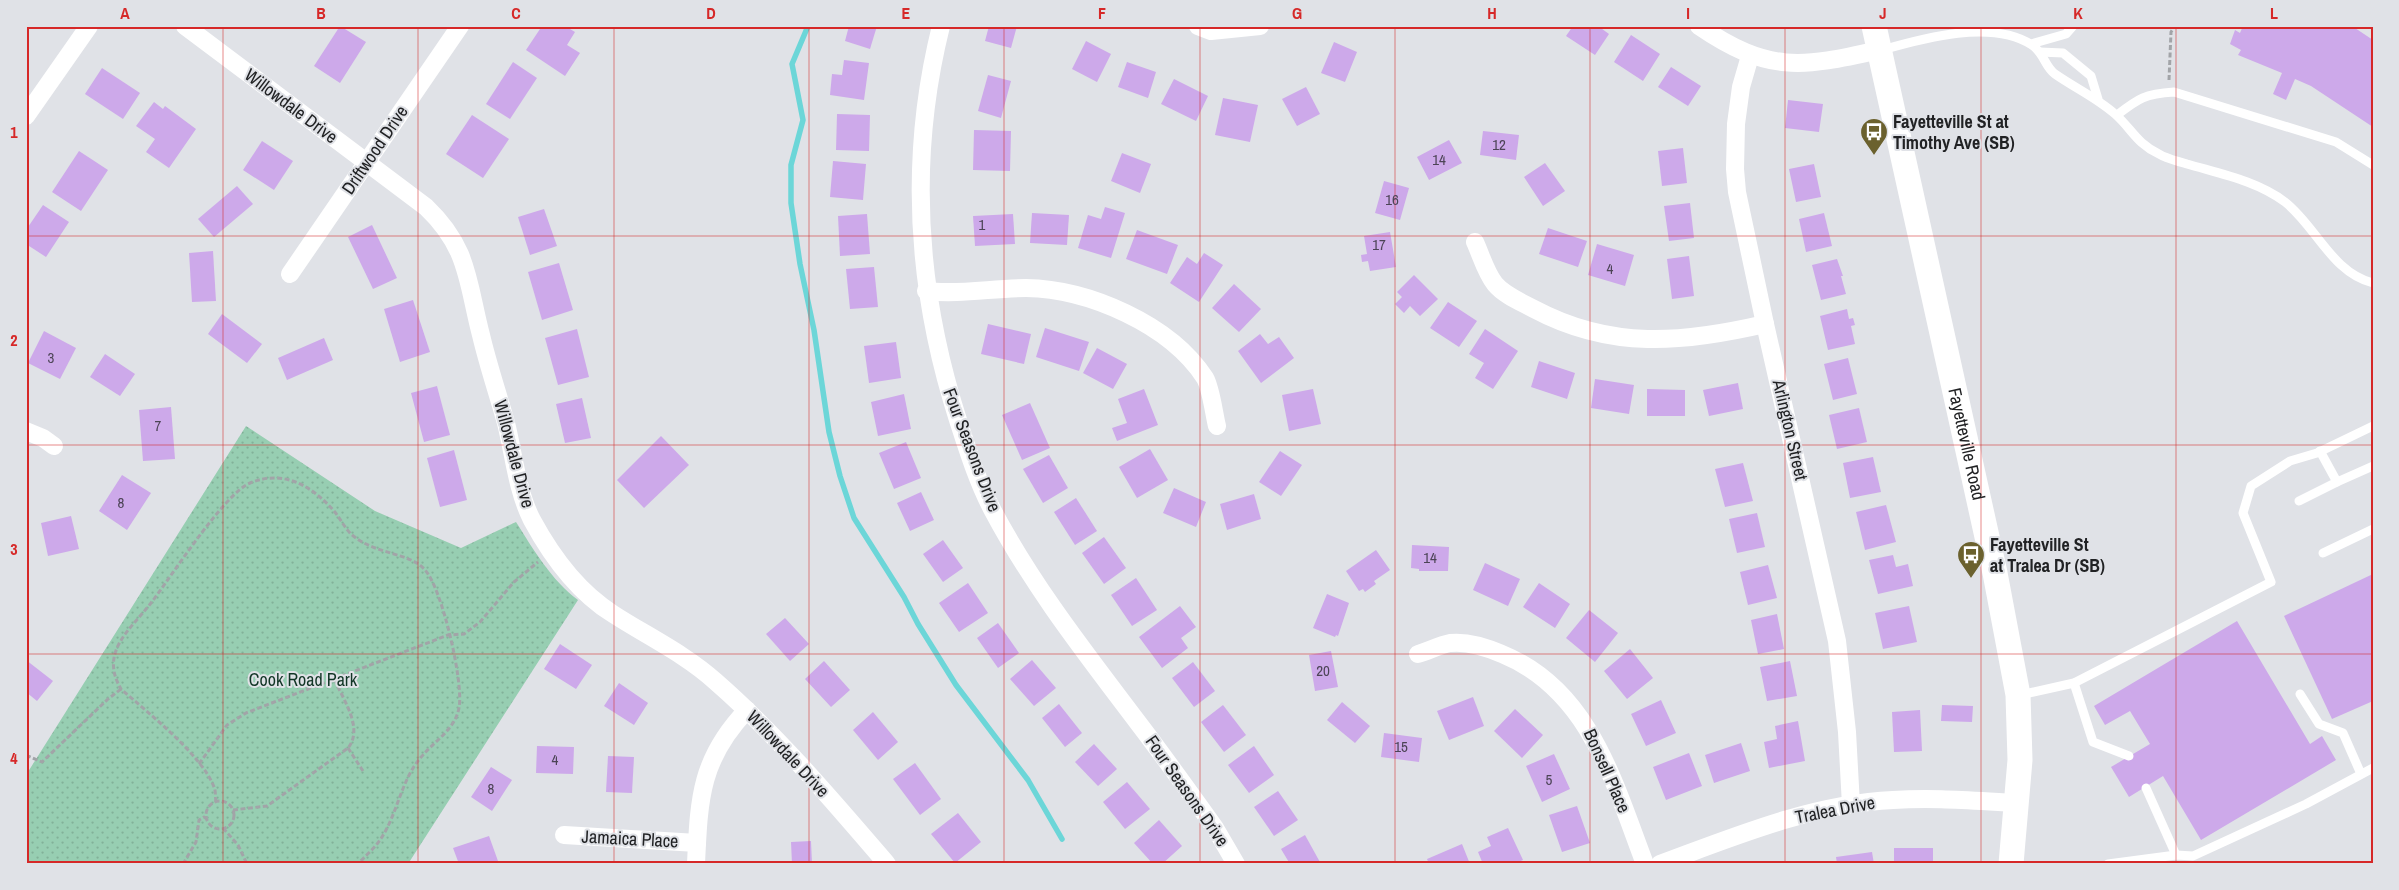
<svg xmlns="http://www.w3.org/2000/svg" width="2399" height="890" viewBox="0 0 2399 890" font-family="'Archivo Narrow',sans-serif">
  <defs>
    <pattern id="park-dots" width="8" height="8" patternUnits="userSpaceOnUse" patternTransform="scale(1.25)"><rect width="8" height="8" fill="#97ceb2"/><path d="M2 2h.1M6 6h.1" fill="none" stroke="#82b199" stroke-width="1.8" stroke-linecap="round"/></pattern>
  </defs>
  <rect width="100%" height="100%" fill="#e0e2e7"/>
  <path fill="url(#park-dots)" d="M246,426L375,511L461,548L516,522C533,549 552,581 578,600L408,864H26V775Z"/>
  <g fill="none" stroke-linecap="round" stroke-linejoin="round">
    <path stroke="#6cd6d8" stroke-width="5.5" d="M808,26L792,64L803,120L791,165V203L800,264L814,330L829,432L840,476L854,518L904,597L918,624L956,685L1028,780L1062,839"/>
  </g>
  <g fill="#cda9ea">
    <path d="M340,26L366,42L340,83L314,66Z"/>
    <path d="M542,26H565L575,32L567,45L580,53L565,76L526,50Z"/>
    <path d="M849,26H877L870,49L845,41Z"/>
    <path d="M989,26H1017L1011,48L985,41Z"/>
    <path d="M1573,26H1598L1609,34L1595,55L1566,36Z"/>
    <path d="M2243,26H2352L2373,40V127L2311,86L2295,79L2286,100L2273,94L2282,73L2238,55L2241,50L2230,44L2235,30L2240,33Z"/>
    <path d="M1631,35L1660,54L1643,81L1614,62Z"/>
    <path d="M1086,41L1111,54L1097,82L1072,69Z"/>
    <path d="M1334,42L1357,52L1345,82L1321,73Z"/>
    <path d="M844,60L869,63L864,100L830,95L832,74L842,75Z"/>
    <path d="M513,62L537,78L510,119L486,104Z"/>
    <path d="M1127,62L1156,72L1148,98L1118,87Z"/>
    <path d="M1671,67L1701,86L1688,106L1658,87Z"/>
    <path d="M102,68L140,93L123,119L85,94Z"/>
    <path d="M988,75L1011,81L1001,118L978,111Z"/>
    <path d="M1174,79L1208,96L1196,121L1161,104Z"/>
    <path d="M1306,87L1320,114L1297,126L1282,99Z"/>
    <path d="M1223,98L1258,105L1250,142L1215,135Z"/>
    <path d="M1788,100L1823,104L1819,132L1785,128Z"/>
    <path d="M154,102L163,109L165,106L196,129L169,168L146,152L155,139L136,126Z"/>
    <path d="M837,114L870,115L869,151L836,150Z"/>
    <path d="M472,115L509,139L483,178L446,154Z"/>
    <path d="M974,130L1011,131L1010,171L973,170Z"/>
    <path d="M1483,131L1519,135L1516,160L1480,155Z"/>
    <path d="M1449,140L1462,163L1429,180L1417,157Z"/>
    <path d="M262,141L293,161L274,190L243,170Z"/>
    <path d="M1683,148L1687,183L1662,186L1658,151Z"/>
    <path d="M79,151L108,170L81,211L52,192Z"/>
    <path d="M1122,153L1151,164L1140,193L1111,181Z"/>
    <path d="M833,161L866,164L863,200L830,197Z"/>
    <path d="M1545,163L1565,191L1543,206L1524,177Z"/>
    <path d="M1814,164L1821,197L1796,202L1789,169Z"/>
    <path d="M1384,181L1409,188L1400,220L1375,213Z"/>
    <path d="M237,186L253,204L214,237L198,219Z"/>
    <path d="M1690,203L1694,238L1669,241L1664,206Z"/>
    <path d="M43,205L69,222L46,257L26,244V230Z"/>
    <path d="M1105,207L1125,213L1111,258L1078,248L1088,215L1101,219Z"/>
    <path d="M544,209L557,246L530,255L518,217Z"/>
    <path d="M1032,213L1069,215L1067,245L1030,243Z"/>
    <path d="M1824,213L1832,246L1806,252L1799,219Z"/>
    <path d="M867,214L870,254L840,256L838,216Z"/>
    <path d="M1013,214L1015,244L975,246L973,216Z"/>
    <path d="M372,225L397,278L373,289L348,237Z"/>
    <path d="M1548,228L1587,241L1578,267L1539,254Z"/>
    <path d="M1137,230L1178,245L1167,274L1126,259Z"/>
    <path d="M1390,232L1396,267L1370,271L1368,261L1362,262L1361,255L1367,254L1364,236Z"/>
    <path d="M1597,244L1634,255L1625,286L1588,275Z"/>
    <path d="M213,251L216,301L192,302L189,253Z"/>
    <path d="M1204,253L1223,265L1199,302L1170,283L1187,257L1197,264Z"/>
    <path d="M1689,256L1694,296L1672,299L1667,259Z"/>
    <path d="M1837,259L1843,276H1841L1846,294L1821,300L1812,265Z"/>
    <path d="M559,263L573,310L542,320L528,272Z"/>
    <path d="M874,267L878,307L850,309L846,269Z"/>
    <path d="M1414,275L1438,299L1420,316L1410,306L1404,313L1395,304L1402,297L1397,292Z"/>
    <path d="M1234,284L1261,309L1239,332L1212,308Z"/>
    <path d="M413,300L430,352L400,362L384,309Z"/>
    <path d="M1448,302L1477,321L1459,347L1430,328Z"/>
    <path d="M1847,309L1849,319L1853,318L1855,325L1851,326L1855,344L1828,350L1820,316Z"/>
    <path d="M222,314L262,344L247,363L208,334Z"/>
    <path d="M988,324L1031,334L1024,364L981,354Z"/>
    <path d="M1045,328L1089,342L1079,371L1036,357Z"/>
    <path d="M577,329L589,377L558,385L545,338Z"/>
    <path d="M1485,329L1518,351L1493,389L1475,378L1484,363L1469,354Z"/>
    <path d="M44,331L76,348L60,379L28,363Z"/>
    <path d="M1260,334L1268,344L1279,337L1294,358L1261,383L1238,351Z"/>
    <path d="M324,338L333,360L287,380L278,358Z"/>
    <path d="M896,342L901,378L869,383L864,346Z"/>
    <path d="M1097,348L1127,364L1113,389L1083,373Z"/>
    <path d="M105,354L135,374L120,396L90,377Z"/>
    <path d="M1848,358L1857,394L1833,400L1824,364Z"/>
    <path d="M1539,361L1575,373L1567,399L1531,387Z"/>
    <path d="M1595,379L1634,385L1629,414L1591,408Z"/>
    <path d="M1738,383L1743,409L1709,416L1703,390Z"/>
    <path d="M437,386L450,435L424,442L411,393Z"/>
    <path d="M1144,389L1158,425L1117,441L1112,428L1127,423L1118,399Z"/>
    <path d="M1313,389L1321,424L1289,431L1282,395Z"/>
    <path d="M1647,389L1685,390V416H1647Z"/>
    <path d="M904,394L911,429L878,436L871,402Z"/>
    <path d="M582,398L591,438L565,443L556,404Z"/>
    <path d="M1030,403L1050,448L1022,460L1002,415Z"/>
    <path d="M171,407L175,459L143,461L139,410Z"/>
    <path d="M1859,408L1867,442L1837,449L1829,415Z"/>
    <path d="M661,436L689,465L644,508L617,480Z"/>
    <path d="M906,442L921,478L894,489L879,453Z"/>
    <path d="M1150,449L1168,480L1137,498L1119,467Z"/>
    <path d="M454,450L467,500L440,507L427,458Z"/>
    <path d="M1280,451L1302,465L1281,496L1259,482Z"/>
    <path d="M1049,455L1068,488L1043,503L1023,469Z"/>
    <path d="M1873,457L1881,492L1850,498L1843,463Z"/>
    <path d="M1743,463L1753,501L1725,507L1715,469Z"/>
    <path d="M122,475L151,493L127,530L99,511Z"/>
    <path d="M1174,488L1206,502L1196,527L1163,513Z"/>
    <path d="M921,492L934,520L910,531L897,503Z"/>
    <path d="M1254,494L1261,519L1227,530L1220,504Z"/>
    <path d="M1076,498L1097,531L1075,545L1054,512Z"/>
    <path d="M1886,505L1896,542L1865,550L1856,512Z"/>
    <path d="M1757,513L1765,547L1737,553L1729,519Z"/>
    <path d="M71,516L79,549L48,556L41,523Z"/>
    <path d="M1104,537L1126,568L1104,584L1082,553Z"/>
    <path d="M943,540L963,568L943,582L923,554Z"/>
    <path d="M1412,545L1449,547L1448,571H1419V569L1411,568Z"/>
    <path d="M1376,550L1390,570L1374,581L1376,584L1365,592L1363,589L1359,591L1346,571Z"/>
    <path d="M1893,555L1896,567L1908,564L1913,586L1878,594L1869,560Z"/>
    <path d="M1485,563L1520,579L1508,606L1473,590Z"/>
    <path d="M1768,565L1777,598L1748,605L1740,572Z"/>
    <path d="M2373,574V701L2332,719L2284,616Z"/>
    <path d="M1136,578L1157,610L1132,626L1111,595Z"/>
    <path d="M968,583L988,613L959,632L939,603Z"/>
    <path d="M1539,583L1570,604L1555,628L1523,607Z"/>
    <path d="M1327,594L1349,603L1338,636L1336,635L1335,637L1313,628Z"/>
    <path d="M1180,606L1196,627L1181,638L1188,648L1162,668L1139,637Z"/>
    <path d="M1909,606L1917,642L1883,649L1875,613Z"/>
    <path d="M1589,610L1618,633L1595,662L1566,638Z"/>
    <path d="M1777,614L1784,649L1758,654L1751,620Z"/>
    <path d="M785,618L809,644L790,661L766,634Z"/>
    <path d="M2237,621L2310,744L2322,736L2336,760L2201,840L2163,776L2129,797L2111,767L2150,744L2130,711L2105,725L2094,706Z"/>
    <path d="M998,623L1019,653L998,668L977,638Z"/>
    <path d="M560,644L592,665L576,689L544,669Z"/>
    <path d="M1630,649L1653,678L1627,699L1604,671Z"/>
    <path d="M1331,651L1338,687L1315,691L1309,655Z"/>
    <path d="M26,660L53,681L37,701L26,692Z"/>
    <path d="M1032,660L1056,688L1034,706L1010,679Z"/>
    <path d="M824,661L850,690L831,707L805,679Z"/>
    <path d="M1790,661L1797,696L1767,701L1760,667Z"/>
    <path d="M1193,662L1215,691L1194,707L1172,678Z"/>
    <path d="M619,683L648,703L634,725L604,706Z"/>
    <path d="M1473,697L1484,726L1449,740L1437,711Z"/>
    <path d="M1661,700L1676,733L1646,746L1631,714Z"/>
    <path d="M1342,702L1370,726L1355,743L1327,720Z"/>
    <path d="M1059,704L1082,733L1065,747L1042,718Z"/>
    <path d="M1223,705L1246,735L1224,752L1201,722Z"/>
    <path d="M1942,705L1973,706L1972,722L1941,721Z"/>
    <path d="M1515,709L1543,735L1522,758L1494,731Z"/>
    <path d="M1920,710L1922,751L1894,752L1892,712Z"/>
    <path d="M873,712L898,742L878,760L853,730Z"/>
    <path d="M1798,721L1805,761L1769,768L1764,742L1777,739L1775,726Z"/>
    <path d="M1384,733L1422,738L1419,762L1381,757Z"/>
    <path d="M1741,743L1750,771L1714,783L1705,755Z"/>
    <path d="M1094,744L1117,769L1098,786L1075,762Z"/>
    <path d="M537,746L574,747L573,774L536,773Z"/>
    <path d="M1254,746L1274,775L1249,793L1228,765Z"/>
    <path d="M1689,753L1702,786L1666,800L1653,767Z"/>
    <path d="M1554,754L1570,789L1542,802L1526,766Z"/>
    <path d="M608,756L634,757L632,793L606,792Z"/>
    <path d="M915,763L941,799L920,815L893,779Z"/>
    <path d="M491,767L512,780L492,811L471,797Z"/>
    <path d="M1127,782L1150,809L1125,829L1103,802Z"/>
    <path d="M1278,791L1298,820L1274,836L1254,807Z"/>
    <path d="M1577,806L1590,843L1562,852L1549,815Z"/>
    <path d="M958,813L981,842L955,863L931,834Z"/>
    <path d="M1159,820L1182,846L1162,864H1153L1134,843Z"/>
    <path d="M1508,828L1523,860L1514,864H1483L1478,852L1491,846L1487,837Z"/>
    <path d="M1305,835L1321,864H1290L1281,849Z"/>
    <path d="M489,836L498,861L490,864H459L453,848Z"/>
    <path d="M811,841L812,864H792L791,842Z"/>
    <path d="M1462,844L1470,864H1429L1427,859Z"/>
    <rect x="1894" y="848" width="39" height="16"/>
    <path d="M1872,852L1874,864H1837L1836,857Z"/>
  </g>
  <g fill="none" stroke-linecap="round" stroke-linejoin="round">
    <g stroke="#a2a4a8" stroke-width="3" stroke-dasharray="5 2.5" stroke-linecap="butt">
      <path d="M2169,80L2171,32L2175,26"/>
      <path d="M348,748L363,771"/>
      <path d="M26,755L42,762L108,699L121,689"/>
      <path d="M199,764L227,725L246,713L448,635L464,634L480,622L514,582L538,562"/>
      <circle cx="220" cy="815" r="14"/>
      <path d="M216,802C215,797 216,791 214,787C202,755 147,712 121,689C99,652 130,630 151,603C171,577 224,494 250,483C284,469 312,486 334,511C340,518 344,527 351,534C374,555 410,552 425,570C442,588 464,683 459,708C455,729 436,740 423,755C401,778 398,814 380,840C374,849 365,856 358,864"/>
      <path d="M233,810L267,806L348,748C364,728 343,700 335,680"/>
      <path d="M223,828L238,845L247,864"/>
      <path d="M183,864L196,842L199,820L204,817L207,819"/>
    </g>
    <g stroke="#fff" stroke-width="9">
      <path d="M2031,44L2066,34L2073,26"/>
      <path d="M1882,50C1924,38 1992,19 2032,45C2044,53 2045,67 2055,74C2075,88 2097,98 2115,114C2132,129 2136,143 2159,154C2167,159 2178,161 2187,164C2221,174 2257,181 2285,202C2316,226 2332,273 2373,283"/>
      <path d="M2040,52L2063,53L2091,76L2098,99"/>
      <path d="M2117,115C2139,98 2145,94 2174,92L2336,142L2373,165"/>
      <path d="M2320,451L2337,482L2373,466"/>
      <path d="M2299,501L2337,482"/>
      <path d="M2323,553L2373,529"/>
      <path d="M2074,683L2093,742L2129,756"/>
      <path d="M2300,694L2319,724L2343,733L2361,774"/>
      <path d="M2020,695L2074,683L2271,582L2243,513L2251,486L2290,461L2317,453L2373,426"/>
      <path d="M2146,788L2176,855"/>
      <path d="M2108,864L2176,855L2193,856L2306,804L2373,768"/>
    </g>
    <g stroke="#fff" stroke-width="18">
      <path d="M185,26L426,207C469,248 467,281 481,335C488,365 498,394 506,423C514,455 517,491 532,520C552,557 578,592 613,614C647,636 685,654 715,681C778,736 832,800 887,864"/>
      <path d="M941,26C908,158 917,292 958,420C968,451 978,483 993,511C1034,588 1087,655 1139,724C1165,758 1190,793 1215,828L1236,864"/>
      <path d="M1198,26L1211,31L1260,26"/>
      <path d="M1699,26C1768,73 1801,68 1879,50"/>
      <path d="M1750,56L1741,87L1736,124L1735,169L1737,192L1765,324L1837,641L1847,732L1851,805"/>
      <path d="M26,116L89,26"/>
      <path d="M1475,242C1481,255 1486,273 1495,284C1504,295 1521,302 1534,309C1611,350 1683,343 1765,324"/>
      <path d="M290,274L460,26"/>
      <path d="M926,291C959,295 993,288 1026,288C1088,289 1170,324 1205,378C1211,388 1214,414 1217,426"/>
      <path d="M26,431L43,438L54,446"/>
      <path d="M1418,654C1428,651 1440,645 1450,643C1468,641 1486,647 1502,654C1590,690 1614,783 1645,864"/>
      <path d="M564,835L697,843"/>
      <path d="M696,864C699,799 700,759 747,710"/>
      <path d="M1660,864C1736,836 1812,804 1893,800C1935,797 1976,801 2018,803"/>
    </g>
    <path stroke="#fff" stroke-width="25" id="s1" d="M1874,26L1995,573L2018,695L2020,760L2011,864"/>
  </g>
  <path fill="none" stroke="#d62828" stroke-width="1" stroke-opacity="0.55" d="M223,26V864M418,26V864M614,26V864M809,26V864M1004,26V864M1200,26V864M1395,26V864M1590,26V864M1785,26V864M1981,26V864M2176,26V864M26,236H2373M26,445H2373M26,654H2373"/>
  <defs>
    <symbol id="bus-pin" viewBox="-11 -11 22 30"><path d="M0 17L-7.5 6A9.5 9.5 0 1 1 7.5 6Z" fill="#6b612e" stroke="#e0e2e7"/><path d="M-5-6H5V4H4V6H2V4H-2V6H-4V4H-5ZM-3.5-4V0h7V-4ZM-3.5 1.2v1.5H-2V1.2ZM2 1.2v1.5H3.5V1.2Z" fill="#fff"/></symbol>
  </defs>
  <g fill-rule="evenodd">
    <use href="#bus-pin" x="1858" y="116" width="32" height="43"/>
    <use href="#bus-pin" x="1955" y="539" width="32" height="43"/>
  </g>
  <g text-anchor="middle" stroke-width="4" stroke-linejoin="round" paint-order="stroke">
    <g font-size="15" fill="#4c4456">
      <text x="1499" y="150">12</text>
      <text x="1439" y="165">14</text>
      <text x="1392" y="205">16</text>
      <text x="982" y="230">1</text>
      <text x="1379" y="250">17</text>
      <text x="1610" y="274">4</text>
      <text x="51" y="363">3</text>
      <text x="158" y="431">7</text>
      <text x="121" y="508">8</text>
      <text x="1430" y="563">14</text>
      <text x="1323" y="676">20</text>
      <text x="1401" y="752">15</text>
      <text x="555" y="765">4</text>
      <text x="1549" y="785">5</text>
      <text x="491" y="794">8</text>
    </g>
    <g font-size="18" fill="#212224" stroke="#e0e2e7">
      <text transform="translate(291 106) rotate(37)" y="6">Willowdale Drive</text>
      <text transform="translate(375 150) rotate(-56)" y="6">Driftwood Drive</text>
      <text transform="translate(1790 430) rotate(77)" y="6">Arlington Street</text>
      <text dy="6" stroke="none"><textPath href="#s1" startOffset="428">Fayetteville Road</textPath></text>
      <text transform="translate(972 450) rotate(69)" y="6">Four Seasons Drive</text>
      <text transform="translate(514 454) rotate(75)" y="6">Willowdale Drive</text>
      <text transform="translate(788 754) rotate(47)" y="6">Willowdale Drive</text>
      <text transform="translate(1607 771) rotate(66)" y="6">Bonsell Place</text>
      <text transform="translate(1187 791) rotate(55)" y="6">Four Seasons Drive</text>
      <text transform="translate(1835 810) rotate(-11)" y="6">Tralea Drive</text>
      <text transform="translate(630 839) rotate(3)" y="6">Jamaica Place</text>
    </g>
    <g font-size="18" font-weight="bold" fill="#212224" stroke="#e0e2e7" text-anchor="start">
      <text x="1893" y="128">Fayetteville St at<tspan x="1893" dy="21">Timothy Ave (SB)</tspan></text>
      <text x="1990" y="551">Fayetteville St<tspan x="1990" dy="21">at Tralea Dr (SB)</tspan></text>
    </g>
    <g font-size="18" fill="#123626" stroke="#e0e2e7">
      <text x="303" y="686">Cook Road Park</text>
    </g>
  </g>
  <rect width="2399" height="890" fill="none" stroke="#e0e2e7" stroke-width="55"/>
  <rect x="28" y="28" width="2344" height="834" fill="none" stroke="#d62828" stroke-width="2"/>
  <g font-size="16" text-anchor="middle" font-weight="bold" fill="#d62828">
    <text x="125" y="19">A</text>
    <text x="321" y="19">B</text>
    <text x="516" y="19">C</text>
    <text x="711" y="19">D</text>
    <text x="906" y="19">E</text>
    <text x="1102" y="19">F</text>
    <text x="1297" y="19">G</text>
    <text x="1492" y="19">H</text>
    <text x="1688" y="19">I</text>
    <text x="1883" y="19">J</text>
    <text x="2078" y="19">K</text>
    <text x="2274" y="19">L</text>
    <text x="14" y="138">1</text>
    <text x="14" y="346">2</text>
    <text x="14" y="555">3</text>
    <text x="14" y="764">4</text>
  </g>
</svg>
